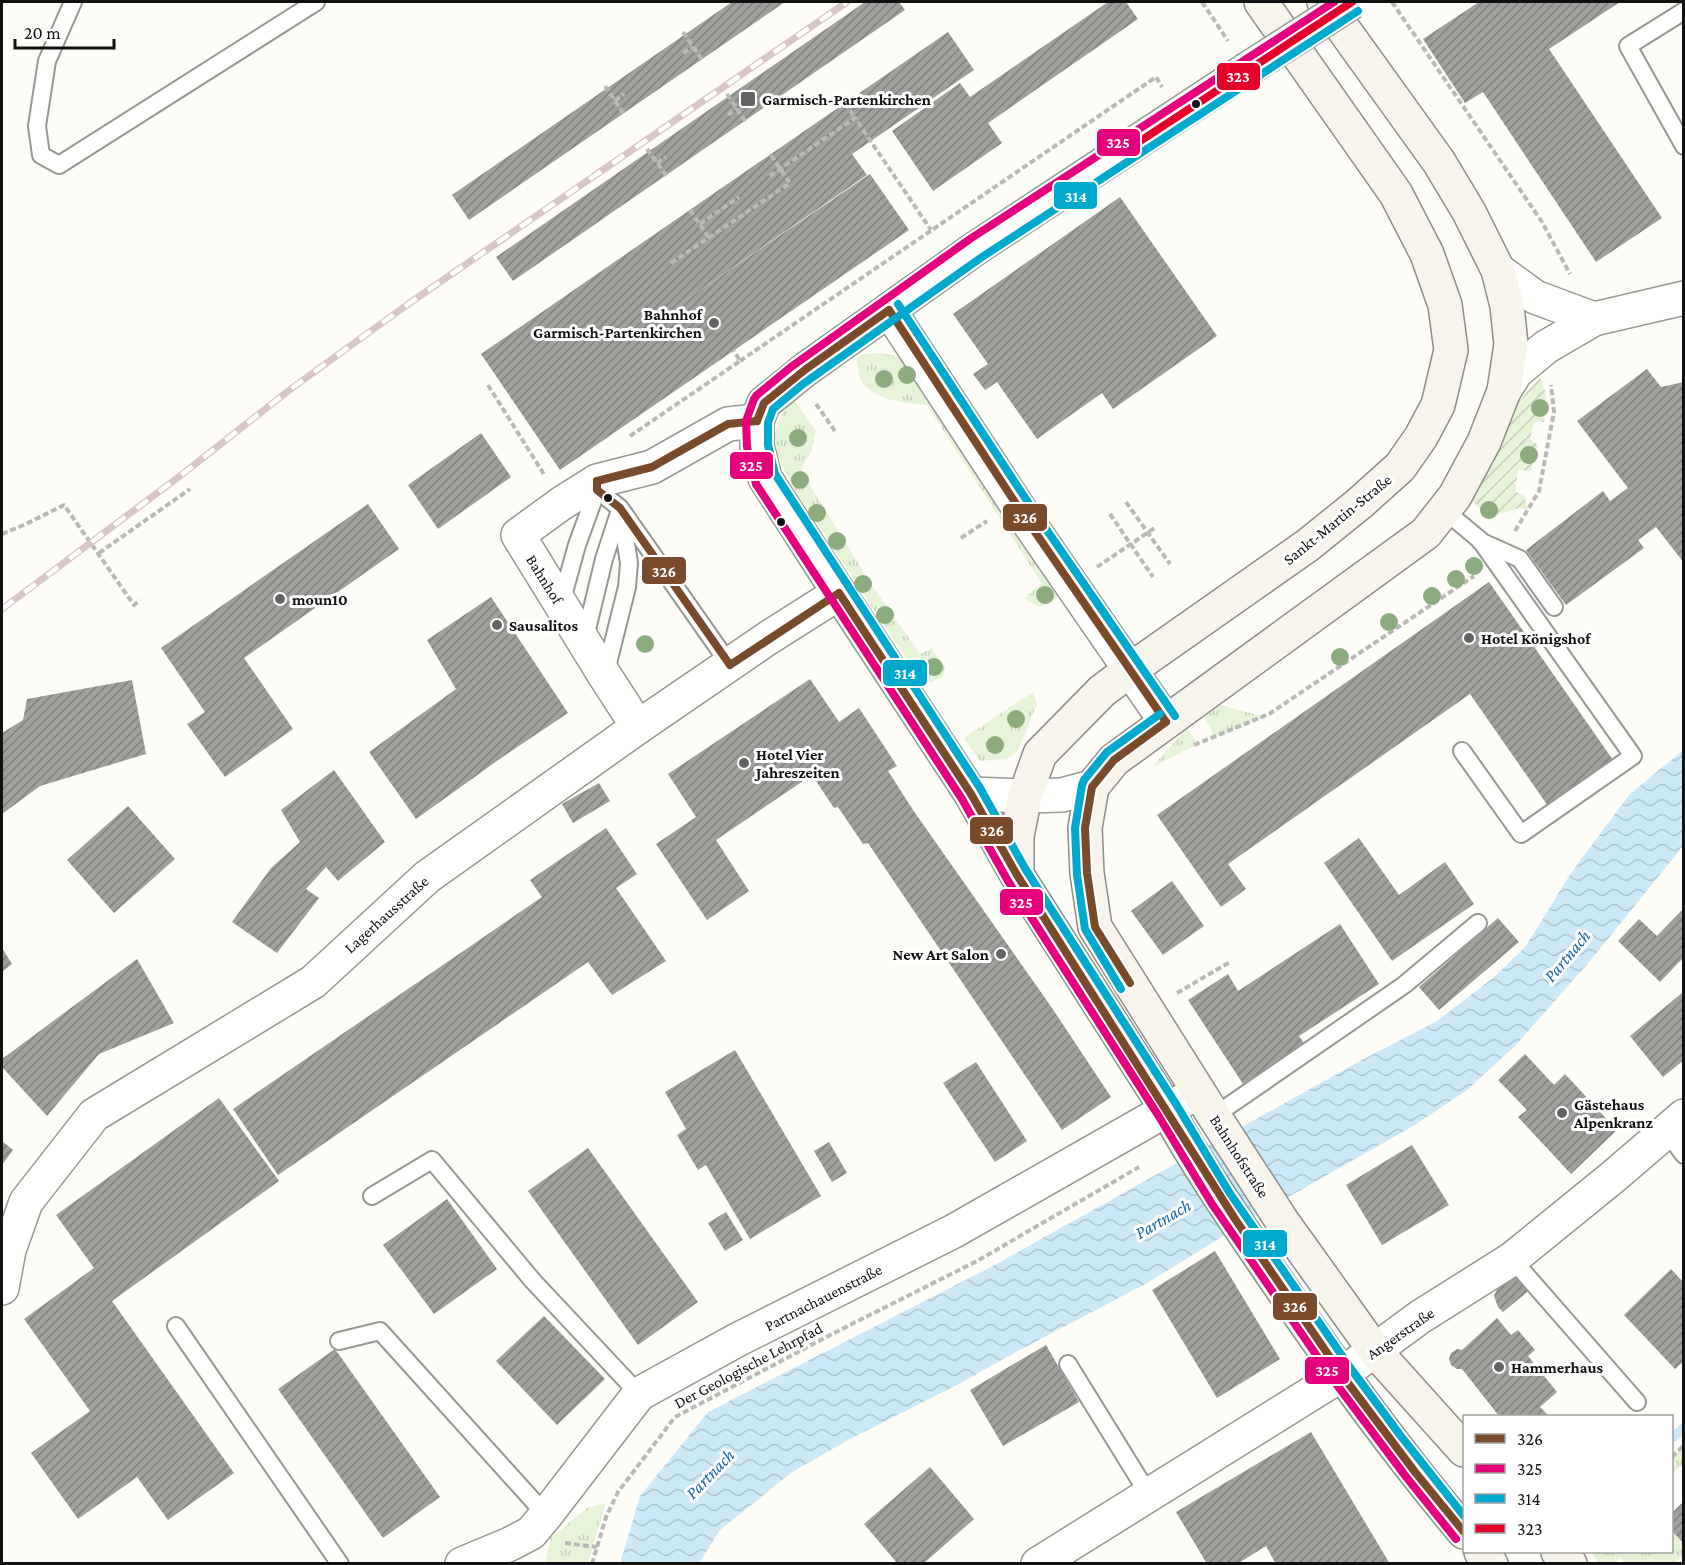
<svg xmlns="http://www.w3.org/2000/svg" width="1685" height="1565" viewBox="0 0 1685 1565" font-family="'Crimson Pro',serif">
  <defs>
    <pattern id="grass-tufts" width="24" height="20" patternUnits="userSpaceOnUse" patternTransform="scale(1.5)"><rect width="24" height="20" fill="#e7f3d7"/><path d="M3 7l-1-3M5 7V3M7 7l1-3M15 17l-1-3M17 17v-4M19 17l1-3" fill="none" stroke="#c5cfb8"/></pattern>
    <pattern id="garden-furrows" width="10" height="10" patternUnits="userSpaceOnUse" patternTransform="scale(1.5)"><rect width="10" height="10" fill="#e7f3d7"/><path d="M-1 1l2-2M0 10L10 0M9 11l2-2" fill="none" stroke="#c5cfb8"/></pattern>
    <pattern id="water-waves" width="16" height="10" patternUnits="userSpaceOnUse" patternTransform="scale(1.5)"><rect width="16" height="10" fill="#cde8f7"/><path d="M0 5q4-4 8 0t8 0" fill="none" stroke="#afc6d3"/></pattern>
    <pattern id="building-hatch" width="6" height="6" patternUnits="userSpaceOnUse" patternTransform="scale(1.5)"><rect width="6" height="6" fill="#a19f9c"/><path d="M-1 1l2-2M0 6l6-6M5 7l2-2" fill="none" stroke="#82807e"/></pattern>
  </defs>
  <rect width="100%" height="100%" fill="#fdfcf7"/>
  <g fill="url(#grass-tufts)">
    <path d="M880,353L903,357L1061,592L1052,603L1038,607L1024,598L1042,584L927,405C907,403 874,401 862,382C858,376 858,366 856,359L863,354Z"/>
    <path d="M793,398L816,431L811,453L801,468L806,479L873,587L920,654L932,648L945,668L943,676L932,682L922,681C888,632 855,582 823,532C808,510 779,469 775,444C772,429 784,409 793,398Z"/>
    <path d="M1033,692L1037,704L1018,751L1006,759L980,761L964,738Z"/>
    <path d="M1221,705L1264,717L1215,737L1204,717Z"/>
    <path d="M1187,728L1198,744L1151,768Z"/>
    <path d="M1683,1446V1464L1672,1475V1466L1675,1462L1672,1457Z"/>
    <path d="M606,1503L588,1563H545L551,1538L587,1508Z"/>
    <path d="M1672,1531L1683,1544V1556L1675,1563H1626L1621,1558L1615,1563H1599L1591,1552H1672Z"/>
  </g>
  <path fill="url(#garden-furrows)" d="M1540,377L1546,394L1544,422H1534L1530,439L1538,445L1531,471L1518,470L1515,492L1524,495L1528,510L1519,508L1487,518L1471,499L1493,464L1516,405Z"/>
  <path fill="url(#water-waves)" d="M1683,750V846L1590,961L1515,1046L1467,1090L1415,1125L1262,1212L1149,1282L1016,1352L959,1384L848,1440L791,1473L720,1530L699,1563L620,1564L640,1496L708,1412L989,1268L1360,1061L1437,1021L1493,978L1526,946L1571,873L1629,795Z"/>
  <g fill="none" stroke-linecap="round" stroke-linejoin="round">
    <path stroke="#cde8f7" stroke-width="10" d="M1672,1438L1684,1428"/>
  </g>
  <g fill="url(#building-hatch)">
    <path d="M732,2H785L469,220L452,195Z"/>
    <path d="M865,2H899L905,10L513,281L496,257Z"/>
    <path d="M1108,2H1126L1138,19L988,123L1002,143L933,191L892,131L960,83L970,97Z"/>
    <path d="M1479,2H1620L1549,49L1662,218L1596,262L1483,92L1465,103L1423,39Z"/>
    <path d="M948,32L974,70L852,154L867,175L652,323L870,174L909,230L560,470L481,354Z"/>
    <path d="M1120,197L1217,336L1113,409L1102,393L1037,439L997,382L985,390L973,374L988,364L953,314Z"/>
    <path d="M1647,369L1661,387L1684,382V563L1656,527L1638,540L1644,548L1566,605L1526,550L1603,491L1610,501L1628,488L1577,421Z"/>
    <path d="M481,433L511,477L438,529L408,485Z"/>
    <path d="M368,504L399,549L244,658L293,729L225,777L187,724L205,712L161,648Z"/>
    <path d="M1489,582L1613,760L1548,806L1470,694L1228,864L1246,889L1221,907L1157,815Z"/>
    <path d="M491,597L568,713L504,756L416,819L369,752L456,689L427,640Z"/>
    <path d="M810,679L839,722L859,708L897,766L888,771L913,810L1052,1008L1111,1097L1062,1130L868,843L863,844L838,807L834,808L812,775L716,840L749,891L707,920L656,844L696,817L668,774Z"/>
    <path d="M132,680L146,754L40,786L2,814V733L23,720L27,699Z"/>
    <path d="M334,770L385,842L338,881L326,867L306,889L319,898L277,953L232,922L271,868L300,842L281,810Z"/>
    <path d="M599,783L610,801L573,823L562,804Z"/>
    <path d="M128,806L175,859L114,913L67,860Z"/>
    <path d="M606,828L637,874L616,888L666,961L612,995L588,962L278,1175L233,1109L542,897L530,880Z"/>
    <path d="M1359,838L1399,895L1445,862L1474,904L1392,961L1324,863Z"/>
    <path d="M1172,881L1204,926L1163,955L1131,911Z"/>
    <path d="M1684,908V957L1660,982L1618,941L1639,919L1657,936Z"/>
    <path d="M1498,918L1519,942L1439,1010L1419,987Z"/>
    <path d="M1340,924L1379,984L1299,1036L1304,1043L1243,1084L1188,1000L1228,974L1238,991Z"/>
    <path d="M2,948L12,964L2,972Z"/>
    <path d="M137,959L174,1023L99,1054L47,1116L2,1067V1059Z"/>
    <path d="M1682,993L1684,995V1060L1663,1077L1630,1036Z"/>
    <path d="M735,1050L821,1196L750,1239L706,1165L698,1170L677,1135L686,1129L665,1092Z"/>
    <path d="M1525,1054L1554,1085L1565,1074L1617,1130L1571,1174L1518,1117L1527,1110L1498,1080Z"/>
    <path d="M976,1062L1027,1141L995,1162L943,1083Z"/>
    <path d="M219,1098L279,1181L112,1301L234,1473L168,1520L137,1477L78,1519L31,1453L90,1411L24,1319L94,1268L56,1215Z"/>
    <path d="M2,1141L13,1150L2,1165Z"/>
    <path d="M829,1142L847,1173L832,1182L814,1151Z"/>
    <path d="M1412,1145L1449,1205L1382,1245L1346,1185Z"/>
    <path d="M588,1148L698,1302L638,1345L528,1191Z"/>
    <path d="M447,1199L497,1269L434,1314L383,1245Z"/>
    <path d="M726,1212L743,1240L725,1251L708,1223Z"/>
    <path d="M1215,1251L1280,1359L1217,1398L1152,1290Z"/>
    <path d="M1671,1269L1684,1283V1361L1675,1369L1624,1315Z"/>
    <path d="M1518,1273L1532,1288L1503,1312L1498,1307L1494,1296L1499,1285Z"/>
    <path d="M544,1316L605,1379L557,1425L496,1361Z"/>
    <path d="M1497,1318L1511,1335L1518,1330L1535,1350L1528,1356L1557,1392L1540,1407L1549,1416H1499L1462,1369H1457L1451,1365L1449,1359L1451,1353L1457,1349L1462,1350Z"/>
    <path d="M1046,1345L1079,1402L1003,1446L970,1390Z"/>
    <path d="M335,1349L440,1497L383,1538L278,1389Z"/>
    <path d="M1311,1432L1390,1564H1276L1266,1546L1237,1564H1207L1176,1512Z"/>
    <path d="M930,1467L974,1519L923,1564H898L864,1524Z"/>
    <path d="M1684,1501V1544L1672,1531V1513Z"/>
  </g>
  <g fill="none" stroke-linecap="round" stroke-linejoin="round">
    <defs>
      <g id="service">
        <path d="M73,2L47,61L37,126L41,155L59,165L316,2"/>
        <path d="M1684,11L1628,46L1684,146"/>
        <path d="M597,490L620,508L730,665"/>
        <path d="M1444,510L1480,540L1633,756L1521,834L1462,751"/>
        <path d="M1480,541L1520,559L1554,607"/>
        <path d="M561,603L577,545L597,490V482"/>
        <path d="M584,642L604,559L619,513"/>
        <path d="M605,675L627,587L629,563L621,512"/>
        <path d="M1214,1116L1404,985L1478,923"/>
        <path d="M1666,1131L1684,1155"/>
        <path d="M372,1196L432,1160L533,1281L639,1394"/>
        <path d="M1512,1259L1637,1402"/>
        <path d="M176,1326L340,1564"/>
        <path d="M339,1341L380,1331L546,1515"/>
        <path d="M1068,1364L1149,1495"/>
      </g>
      <g id="minor">
        <path d="M1498,270L1535,297L1594,319"/>
        <path d="M1504,391L1516,372L1546,347L1594,319L1684,298"/>
        <path d="M638,727L605,676L518,535L562,503L597,481L652,467L728,424L757,421"/>
        <path d="M2,1288L9,1250L26,1202L94,1115L313,982L427,877L638,727L768,638L839,593"/>
        <path d="M462,1564L510,1544L531,1533L546,1515L639,1394L737,1340L954,1231L1198,1092"/>
        <path d="M1038,1564L1341,1375L1420,1317L1512,1259L1613,1177L1684,1116"/>
      </g>
      <g id="tertiary">
        <path d="M889,310L1024,516L1166,722"/>
        <path d="M971,794L1025,796L1062,795L1092,787"/>
        <path d="M1017,875L971,794L839,593L765,478L757,446V421L764,403L806,369L976,248L1246,70"/>
      </g>
      <g id="secondary">
        <path d="M1261,2L1396,194L1427,254L1445,305L1451,350L1438,405L1421,437L1400,467L1360,503L1308,545L1130,670L1102,691L1040,754L1025,796L1017,836V875L1167,1110C1200,1170 1240,1227 1278,1283C1337,1370 1397,1452 1464,1532"/>
        <path d="M1324,2L1439,162L1469,212L1498,270L1507,306L1511,344L1504,391L1484,442L1455,496L1426,533L1114,760L1092,787L1085,828L1087,873L1095,927L1214,1116L1282,1221L1375,1351L1464,1450"/>
        <path d="M1481,1552L1491,1564"/>
        <path d="M1558,1552L1570,1564"/>
      </g>
    </defs>
    <use href="#service" stroke="#979795" stroke-width="20"/>
    <use href="#minor" stroke="#979795" stroke-width="36"/>
    <use href="#tertiary" stroke="#979795" stroke-width="36"/>
    <use href="#secondary" stroke="#8e8d8b" stroke-width="36"/>
    <g stroke="#b9b9b8" stroke-width="4" stroke-dasharray="6 3" stroke-linecap="butt">
      <path d="M1202,2L1228,41"/>
      <path d="M1392,2L1542,222L1570,274"/>
      <path d="M683,32L703,61"/>
      <path d="M683,53L693,47"/>
      <path d="M605,86L625,116"/>
      <path d="M727,94L747,124"/>
      <path d="M615,101L624,94"/>
      <path d="M845,103L855,118"/>
      <path d="M728,115L737,108"/>
      <path d="M647,149L668,178"/>
      <path d="M657,163L666,157"/>
      <path d="M770,176L855,118L931,230"/>
      <path d="M690,210L709,238"/>
      <path d="M700,224L739,197"/>
      <path d="M671,263L790,183L771,155"/>
      <path d="M740,361L1156,77L1162,87"/>
      <path d="M488,385L545,476"/>
      <path d="M816,404L835,431"/>
      <path d="M630,436L740,361L734,351"/>
      <path d="M1126,502L1170,564"/>
      <path d="M1110,514L1153,577"/>
      <path d="M1515,531L1539,491L1554,412L1551,385"/>
      <path d="M2,534L26,524L64,505L134,605L140,600"/>
      <path d="M961,538L987,521"/>
      <path d="M99,553L190,489"/>
      <path d="M1097,567L1156,527"/>
      <path d="M1194,745L1269,714L1474,576"/>
      <path d="M1177,993L1230,962"/>
      <path d="M1672,1457L1684,1445"/>
      <path d="M565,1543L597,1547"/>
      <path d="M592,1564L606,1517L618,1492L675,1417L836,1332L977,1261L1139,1167"/>
    </g>
    <use href="#service" stroke="#fffffe" stroke-width="16"/>
    <use href="#minor" stroke="#fffffe" stroke-width="33"/>
    <use href="#tertiary" stroke="#fffffe" stroke-width="33"/>
    <use href="#secondary" stroke="#f6f4eb" stroke-width="33"/>
    <defs>
      <path id="rail" d="M2,609L180,476L292,388L411,302L847,2"/>
    </defs>
    <use href="#rail" stroke="#d9c6c7" stroke-width="7"/>
    <use href="#rail" stroke="#fff" stroke-width="4.5" stroke-dasharray="14" stroke-linecap="butt"/>
    <defs>
      <path id="tertiary-bridge" d="M1246,70L1352,2"/>
    </defs>
    <use href="#tertiary-bridge" stroke="#979795" stroke-width="36" stroke-linecap="butt"/>
    <use href="#tertiary-bridge" stroke="#fffffe" stroke-width="33"/>
    <defs>
      <g id="bus-1">
        <path d="M889,310L1024,516L1166,722"/>
        <path d="M757,421L764,403L806,369L889,310"/>
        <path d="M597,481V490L620,508L730,665"/>
        <path d="M597,481L652,467L728,424L757,421"/>
        <path d="M839,593L971,794L1017,875L1235,1219L1345,1379L1415,1472L1464,1532"/>
        <path d="M730,665L839,593"/>
        <path d="M1130,983L1095,927L1087,873L1085,828L1092,787L1114,760L1166,722"/>
      </g>
      <path id="bus-2" d="M1334,2L970,239L791,367L757,395L754,399L746,421L747,447L756,484L962,799L1008,881L1158,1115L1212,1204L1337,1385L1407,1478L1456,1539"/>
      <g id="bus-3">
        <path d="M1358,11L982,257L803,384L773,409L768,423V445L775,474L980,788L1026,870L1176,1104L1229,1192L1354,1373L1400,1435L1464,1516"/>
        <path d="M898,304L1033,510L1175,716"/>
        <path d="M1121,989L1085,929L1077,875L1075,828L1082,785L1084,780L1107,752L1160,714"/>
      </g>
      <path id="bus-4" d="M1125,151L1352,2"/>
    </defs>
    <use href="#bus-1" stroke="#fff" stroke-width="12"/>
    <use href="#bus-2" stroke="#fff" stroke-width="12"/>
    <use href="#bus-3" stroke="#fff" stroke-width="12"/>
    <use href="#bus-4" stroke="#fff" stroke-width="12"/>
    <use href="#bus-1" stroke="#7a4b2a" stroke-width="8"/>
    <use href="#bus-2" stroke="#e5007d" stroke-width="8"/>
    <use href="#bus-3" stroke="#00a9ce" stroke-width="8"/>
    <use href="#bus-4" stroke="#e4002b" stroke-width="8"/>
  </g>
  <g fill="#8cac80">
    <circle cx="907" cy="375" r="9"/>
    <circle cx="884" cy="379" r="9"/>
    <circle cx="1540" cy="408" r="9"/>
    <circle cx="798" cy="438" r="9"/>
    <circle cx="1529" cy="455" r="9"/>
    <circle cx="800" cy="480" r="9"/>
    <circle cx="1489" cy="510" r="9"/>
    <circle cx="817" cy="513" r="9"/>
    <circle cx="837" cy="541" r="9"/>
    <circle cx="1474" cy="566" r="9"/>
    <circle cx="1456" cy="579" r="9"/>
    <circle cx="863" cy="584" r="9"/>
    <circle cx="1045" cy="595" r="9"/>
    <circle cx="1432" cy="596" r="9"/>
    <circle cx="885" cy="615" r="9"/>
    <circle cx="1389" cy="622" r="9"/>
    <circle cx="645" cy="644" r="9"/>
    <circle cx="1340" cy="657" r="9"/>
    <circle cx="934" cy="667" r="9"/>
    <circle cx="1016" cy="719" r="9"/>
    <circle cx="995" cy="745" r="9"/>
  </g>
  <g fill="#646362" stroke="#fff" stroke-width="2">
    <rect x="740" y="91" width="16" height="16" rx="3"/>
    <circle cx="714" cy="323" r="6"/>
    <circle cx="280" cy="599" r="6"/>
    <circle cx="497" cy="625" r="6"/>
    <circle cx="1469" cy="638" r="6"/>
    <circle cx="744" cy="763" r="6"/>
    <circle cx="1001" cy="954" r="6"/>
    <circle cx="1562" cy="1113" r="6"/>
    <circle cx="1499" cy="1367" r="6"/>
  </g>
  <g fill="#111" stroke="#fff" stroke-width="2">
    <circle cx="1196" cy="104" r="5"/>
    <circle cx="608" cy="498" r="5"/>
    <circle cx="781" cy="522" r="5"/>
  </g>
  <g text-anchor="middle" stroke-width="6" stroke-linejoin="round" paint-order="stroke">
    <g font-size="16" font-weight="bold" fill="#111" stroke="#fff" text-anchor="start">
      <text x="762" y="105">Garmisch-Partenkirchen</text>
      <text x="702" y="320" text-anchor="end">Bahnhof<tspan x="702" dy="18">Garmisch-Partenkirchen</tspan></text>
      <text x="292" y="605">moun10</text>
      <text x="509" y="631">Sausalitos</text>
      <text x="1481" y="644">Hotel Königshof</text>
      <text x="756" y="760">Hotel Vier<tspan x="756" dy="18">Jahreszeiten</tspan></text>
      <text x="989" y="960" text-anchor="end">New Art Salon</text>
      <text x="1574" y="1110">Gästehaus<tspan x="1574" dy="18">Alpenkranz</tspan></text>
      <text x="1511" y="1373">Hammerhaus</text>
    </g>
    <g font-size="16" fill="#111" stroke="#fff">
      <text transform="translate(1337 519) rotate(-39)" y="6">Sankt-Martin-Straße</text>
      <text transform="translate(545 579) rotate(58)" y="6">Bahnhof</text>
      <text transform="translate(386 914) rotate(-42)" y="6">Lagerhausstraße</text>
      <text transform="translate(1240 1156) rotate(57)" y="6">Bahnhofstraße</text>
      <text transform="translate(823 1297) rotate(-27)" y="6">Partnachauenstraße</text>
      <text transform="translate(1400 1333) rotate(-35)" y="6">Angerstraße</text>
      <text transform="translate(748 1365) rotate(-28)" y="6">Der Geologische Lehrpfad</text>
    </g>
    <g font-size="18" font-style="italic" fill="#1768a6" stroke="#fff">
      <text transform="translate(1567 956) rotate(-50)" y="6">Partnach</text>
      <text transform="translate(1163 1219) rotate(-30)" y="6">Partnach</text>
      <text transform="translate(710 1474) rotate(-46)" y="6">Partnach</text>
    </g>
  </g>
  <g stroke="#fff" stroke-width="2">
    <rect x="1216" y="62" width="45" height="29" rx="6" fill="#e4002b"/>
    <rect x="1096" y="128" width="45" height="29" rx="6" fill="#e5007d"/>
    <rect x="1053" y="181" width="45" height="29" rx="6" fill="#00a9ce"/>
    <rect x="729" y="451" width="45" height="29" rx="6" fill="#e5007d"/>
    <rect x="1002" y="503" width="46" height="29" rx="6" fill="#7a4b2a"/>
    <rect x="641" y="556" width="46" height="29" rx="6" fill="#7a4b2a"/>
    <rect x="882" y="659" width="46" height="28" rx="6" fill="#00a9ce"/>
    <rect x="969" y="816" width="45" height="29" rx="6" fill="#7a4b2a"/>
    <rect x="999" y="888" width="45" height="28" rx="6" fill="#e5007d"/>
    <rect x="1242" y="1229" width="46" height="29" rx="6" fill="#00a9ce"/>
    <rect x="1272" y="1292" width="46" height="29" rx="6" fill="#7a4b2a"/>
    <rect x="1304" y="1356" width="46" height="29" rx="6" fill="#e5007d"/>
  </g>
  <g font-size="16" text-anchor="middle" font-weight="bold" fill="#fff">
    <text x="1238" y="82">323</text>
    <text x="1118" y="148">325</text>
    <text x="1076" y="202">314</text>
    <text x="751" y="471">325</text>
    <text x="1025" y="523">326</text>
    <text x="664" y="577">326</text>
    <text x="905" y="679">314</text>
    <text x="992" y="836">326</text>
    <text x="1021" y="908">325</text>
    <text x="1265" y="1250">314</text>
    <text x="1295" y="1312">326</text>
    <text x="1327" y="1376">325</text>
  </g>
  <rect width="1685" height="1565" fill="none" stroke="#111111" stroke-width="6"/>
  <rect x="1463" y="1415" width="210" height="138" fill="#ffffff" stroke="#a0a0a0" stroke-width="1.5"/>
  <rect x="1475" y="1434" width="30" height="9" fill="#7a4b2a" stroke="#a0a0a0" stroke-width="1.5"/>
  <text x="1517" y="1445" font-size="18" fill="#111111">326</text>
  <rect x="1475" y="1464" width="30" height="9" fill="#e5007d" stroke="#a0a0a0" stroke-width="1.5"/>
  <text x="1517" y="1475" font-size="18" fill="#111111">325</text>
  <rect x="1475" y="1494" width="30" height="9" fill="#00a9ce" stroke="#a0a0a0" stroke-width="1.5"/>
  <text x="1517" y="1505" font-size="18" fill="#111111">314</text>
  <rect x="1475" y="1524" width="30" height="9" fill="#e4002b" stroke="#a0a0a0" stroke-width="1.5"/>
  <text x="1517" y="1535" font-size="18" fill="#111111">323</text>
  <path d="M15 39v9h99v-9" fill="none" stroke="#111111" stroke-width="3"/>
  <text x="24" y="39" font-size="18" fill="#111111" stroke="#ffffff" stroke-width="4.5" paint-order="stroke">20 m</text>
</svg>
